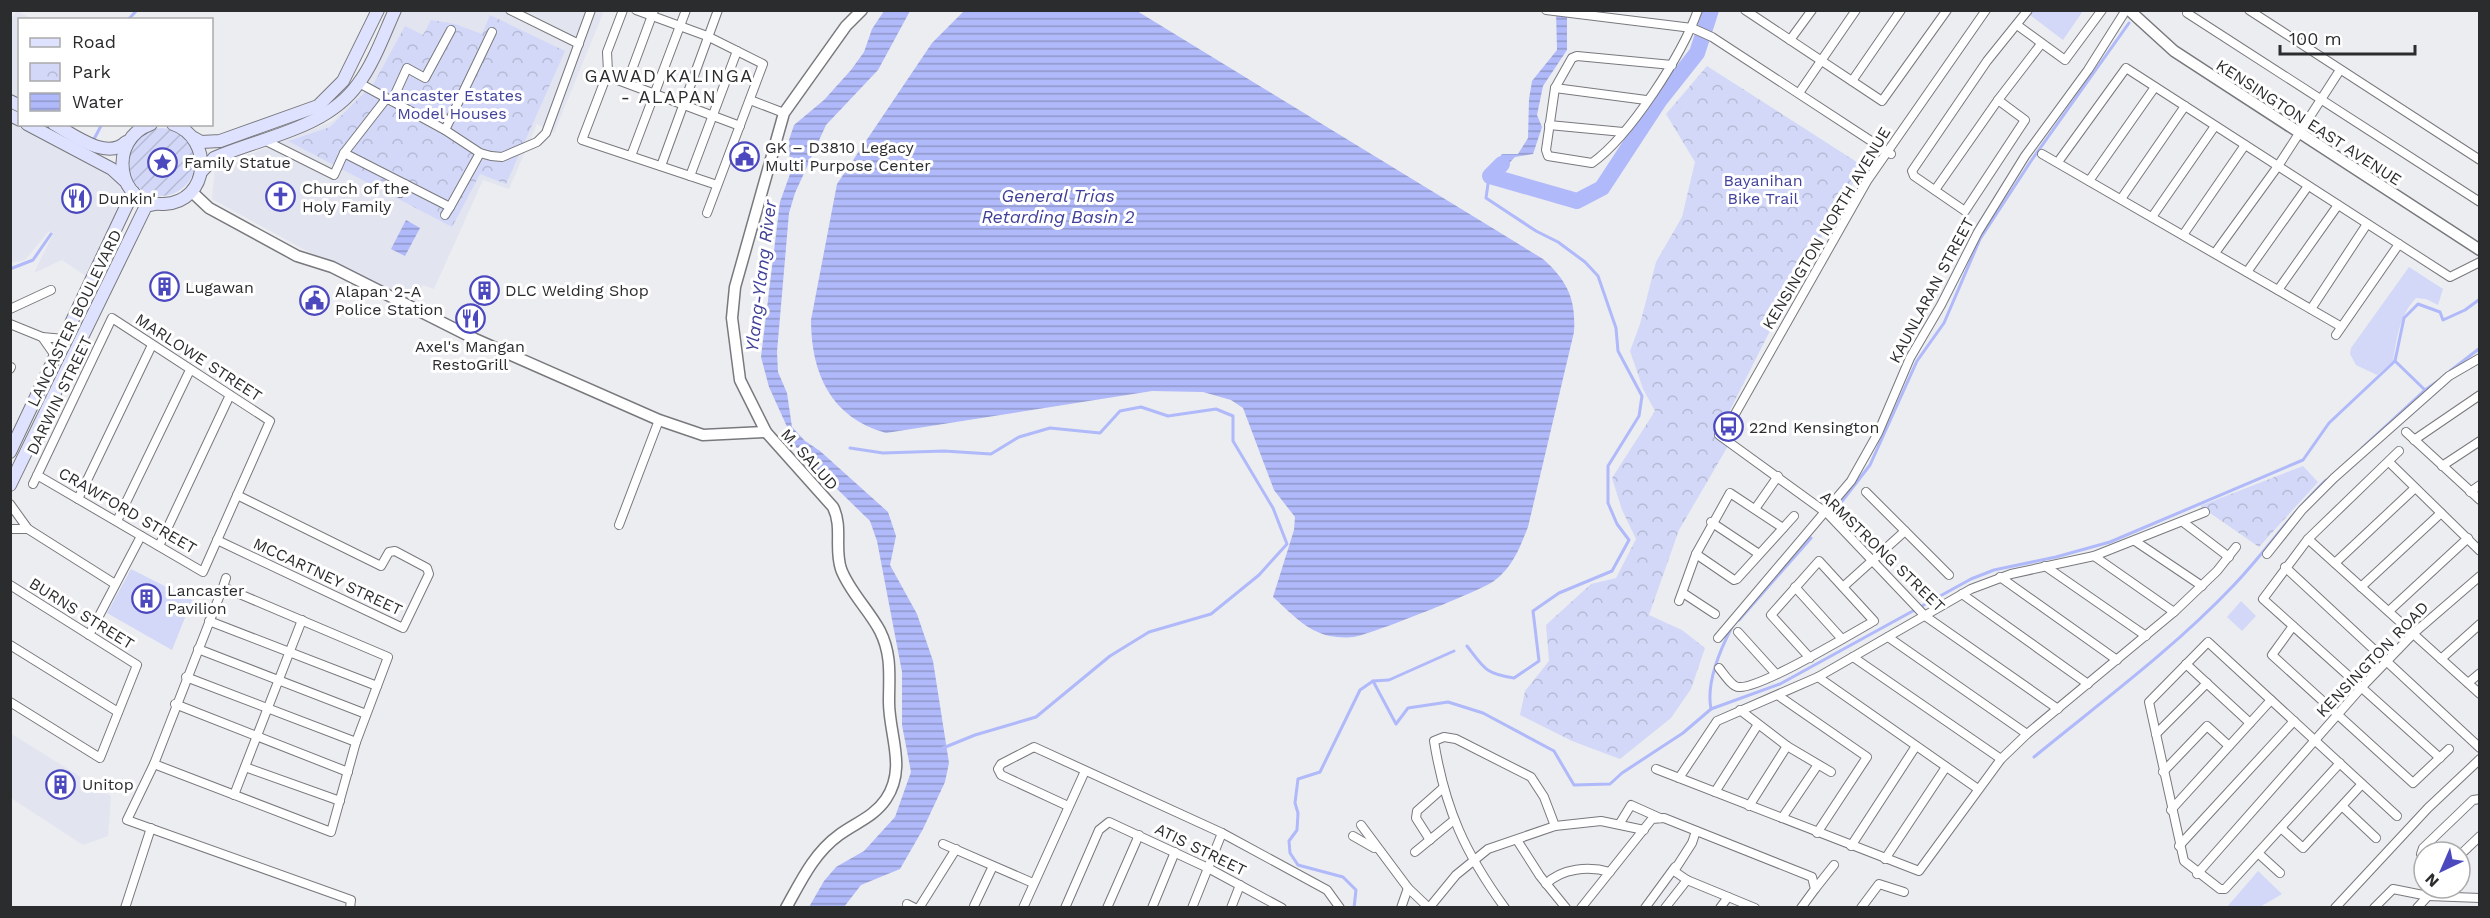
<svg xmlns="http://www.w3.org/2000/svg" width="2490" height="918" viewBox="0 0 2490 918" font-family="'Work Sans',sans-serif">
  <defs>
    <pattern id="park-crowns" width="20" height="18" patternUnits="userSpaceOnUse" patternTransform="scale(1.5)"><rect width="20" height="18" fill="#d3d8f8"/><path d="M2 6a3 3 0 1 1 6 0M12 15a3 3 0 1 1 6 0" fill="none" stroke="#b5bad5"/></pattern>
    <pattern id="garden-furrows" width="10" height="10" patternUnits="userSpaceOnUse" patternTransform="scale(1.5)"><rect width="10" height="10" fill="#d3d8f8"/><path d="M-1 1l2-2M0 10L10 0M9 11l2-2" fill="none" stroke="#b5bad5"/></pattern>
    <pattern id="water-rules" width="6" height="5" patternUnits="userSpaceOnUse" patternTransform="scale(1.5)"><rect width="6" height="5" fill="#b0b9f9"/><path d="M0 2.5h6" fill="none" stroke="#8f97ca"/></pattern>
  </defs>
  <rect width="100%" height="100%" fill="#ecedf1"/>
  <g fill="#e2e4f0">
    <path d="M17,11L32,19L20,20L19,99L11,94L10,21Z"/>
    <path d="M403,11H604L554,133L537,124L509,189L483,180L434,289L423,285L413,304L301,248L212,199L215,168L333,121L368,82Z"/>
    <path d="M11,123L116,179L123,189L125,199L86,276L62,260L34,273L53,234L49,231L25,260L11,263Z"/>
    <path d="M10,733L111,796L108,836L83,845L11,798Z"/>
  </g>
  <g fill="#d3d8f8">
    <path d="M2033,11V10L2083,11L2063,40L2030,15Z"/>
    <path d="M2409,267L2443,289L2438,305L2426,299L2416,298C2399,316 2397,338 2393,361L2377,375L2356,365L2350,354L2351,348Z"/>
    <path d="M131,569L192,600L172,650L107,613Z"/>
    <path d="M2241,601L2256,616L2242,631L2227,617Z"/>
    <path d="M2258,871L2282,894L2260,907H2227Z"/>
  </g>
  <g fill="url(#park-crowns)">
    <path d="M490,15L565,51L506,184L480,174L452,227L288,141L330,127L374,83L405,26L423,35L431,20L455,24L482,34Z"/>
    <path d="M1707,66L1863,166L1785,301L1716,438L1728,446L1679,530L1649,615L1682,630L1705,648L1691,689L1671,718L1620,759L1572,741L1520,715L1525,691L1549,661L1546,625L1591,584L1616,578L1636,539L1622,510L1612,478L1655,411L1643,389L1630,351L1640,324L1656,262L1682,217L1695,162L1666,114Z"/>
    <path d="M2303,466L2318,482L2259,547L2200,506Z"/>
  </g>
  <circle fill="url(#garden-furrows)" cx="161" cy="162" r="34"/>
  <g fill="url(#water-rules)">
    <path d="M884,11H910L878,70L826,125L795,193L789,213L777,352L778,372L787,393L792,427L805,441L820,451L888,512L896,536L890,565L917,614L933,661L949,763L945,782L923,829L900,869L861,885L844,907H809L824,881L836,867L864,851L895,817L911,772L902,725V672L877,541L870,521L798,451L769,387L761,357L780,202L790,174L789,140L794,125L824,100L851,70L864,52L872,29Z"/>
    <path d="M964,11H1137L1543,259C1568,281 1576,300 1574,332L1528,527C1520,547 1513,567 1494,581C1480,591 1370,635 1353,637C1346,638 1336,637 1330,636C1306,631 1290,612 1273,597L1294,530L1295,517L1274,490L1243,408L1231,400L1203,392L1152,391L886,433C831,418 811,373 811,320L837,184L932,43Z"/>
    <path d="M1556,11H1567V50L1543,86L1537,115L1542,127L1533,154L1515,157L1488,185L1484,179L1502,154H1518L1528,138L1529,99L1532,81L1557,50Z"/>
    <path d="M406,220L420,228L405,256L391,249Z"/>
  </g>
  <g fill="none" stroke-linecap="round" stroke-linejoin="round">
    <g stroke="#b0b9f9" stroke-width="3">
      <path d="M150,10H151"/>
      <path d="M128,20L137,10"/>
      <path d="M93,141L102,124"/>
      <path d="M10,269L33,260L51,234"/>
      <path d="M2395,361L2425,390L2438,381"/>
      <path d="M2450,371L2480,348"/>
      <path d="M850,448L883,453L944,451L991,454L1019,437L1050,428L1100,433L1120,411L1141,407L1168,416L1216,409L1233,416V441L1273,508L1287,544L1259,575L1211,614L1149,632L1110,656L1036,717L975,735L943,748"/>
      <path d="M2362,448L2425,390"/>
      <path d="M1836,509L1870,465L1917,361L1944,323L1980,239L2031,161L2129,23"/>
      <path d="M1739,620L1811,538"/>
      <path d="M1467,646C1484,668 1485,674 1514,678L1539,661L1533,611L1559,593L1612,571L1629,540L1617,524L1608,503V466L1639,416L1642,396L1618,351L1616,328L1598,276L1585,262L1558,242L1536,231L1486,198L1488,184"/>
      <path d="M1373,681L1396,724L1408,708L1448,702L1483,713L1554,751L1574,785L1610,784L1622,773L1683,733L1711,709C1706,684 1720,650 1732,627"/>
      <path d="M1711,709L1780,684L1971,579L1994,570L2056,557L2110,542L2303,460L2329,423L2395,361L2404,318L2418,304L2440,312L2443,320L2465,310L2480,299"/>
      <path d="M2034,757C2101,702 2172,650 2232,587C2265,553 2291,513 2326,480"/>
      <path d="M1354,908L1356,890L1343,877L1298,865L1290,853L1289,841L1297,830L1298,813L1295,803L1298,779L1320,772L1360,690L1373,681L1389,680L1454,651"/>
    </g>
    <path stroke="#b0b9f9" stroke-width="16" d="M1502,164L1490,176L1577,201L1602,188L1659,101L1697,53L1711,10"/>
    <defs>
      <g id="minor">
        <path d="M510,10L579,44"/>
        <path d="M623,10L607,52L608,72L582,140L717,185"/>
        <path d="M636,10L707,36L763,64L707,213"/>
        <path d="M1546,10L1692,28L1712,37L1891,154"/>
        <path d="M1745,10L1882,101L1947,10"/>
        <path d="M2249,10L2480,160"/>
        <path d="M2187,13L2480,202"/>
        <path d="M2017,25L2065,60L2102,10"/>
        <path d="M1790,40L1812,10"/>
        <path d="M1672,65L1577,56L1572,58L1555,88L1546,150L1548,156L1592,163C1630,136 1682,55 1698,10"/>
        <path d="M607,76L740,126"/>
        <path d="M1852,81L1901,10"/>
        <path d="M359,83L445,130L480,153L491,156L502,157L537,142L546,133L591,10"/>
        <path d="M627,83L654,10"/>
        <path d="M1555,88L1646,100"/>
        <path d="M1799,93L1856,10"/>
        <path d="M750,100L784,113"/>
        <path d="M1998,100L2025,120L1965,211L1914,176L1912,171L1987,61L2028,10"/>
        <path d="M392,101L407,68L425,78L451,30"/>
        <path d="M1549,125L1623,132"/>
        <path d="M445,130L492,32"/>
        <path d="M264,140L334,175L344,153L386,99"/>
        <path d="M344,153L450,207L480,153"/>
        <path d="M2042,154L2340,326"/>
        <path d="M631,156L686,10"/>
        <path d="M2058,162L2126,68L2450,277L2480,262"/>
        <path d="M661,166L718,10"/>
        <path d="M690,176L737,51"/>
        <path d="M2089,181L2155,87"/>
        <path d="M1935,190L1998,100L2041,44"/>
        <path d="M400,193L405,184"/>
        <path d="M2121,199L2185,106"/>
        <path d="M445,215L450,207"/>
        <path d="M2152,217L2215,126"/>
        <path d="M2183,235L2245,145"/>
        <path d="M2215,253L2278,166L2340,70"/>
        <path d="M2247,272L2308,186"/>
        <path d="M2278,290L2338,205"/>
        <path d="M10,309L51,290"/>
        <path d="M2311,309L2367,224"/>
        <path d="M10,324L42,337"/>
        <path d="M2336,335L2399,244"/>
        <path d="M56,357L42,337L64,339"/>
        <path d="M10,369L11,367"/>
        <path d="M2406,432L2480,500"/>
        <path d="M1719,435L1828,514L1925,616L2058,709"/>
        <path d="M1722,437L1867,181L1986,10"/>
        <path d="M2414,440L2480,395"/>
        <path d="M2399,451L2308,539L2263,599L2440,758"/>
        <path d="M2389,462L2480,551"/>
        <path d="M2442,466L2480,441"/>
        <path d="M33,484L112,318L270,421L203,572L37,475"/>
        <path d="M1866,492L1949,575"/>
        <path d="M2470,492L2480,485"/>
        <path d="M78,499L152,345"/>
        <path d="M10,504L28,529L115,584"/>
        <path d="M1755,509L1778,476"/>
        <path d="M117,521L190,370"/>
        <path d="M1711,522L1759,554"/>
        <path d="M2183,522L2229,557"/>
        <path d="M619,525L659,420"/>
        <path d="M10,529H28"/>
        <path d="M2308,539L2480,694"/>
        <path d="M217,540L403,628L429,574L427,568L395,551L389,552L381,566L237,495"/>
        <path d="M2135,541L2202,586"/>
        <path d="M159,546L230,395"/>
        <path d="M1696,554L1734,580L1737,579L1794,516"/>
        <path d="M2267,554L2302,510L2334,478L2449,376L2480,358"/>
        <path d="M2094,556L2174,612"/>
        <path d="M2335,563L2415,488"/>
        <path d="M2045,566L2146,636"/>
        <path d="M2285,567L2480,748"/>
        <path d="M2000,577L2117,660"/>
        <path d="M10,585L137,665L100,758L10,702"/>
        <path d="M223,587L388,657L356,742L331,832L154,764L223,587L226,578"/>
        <path d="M1795,587L1842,639"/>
        <path d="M1843,587L1905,531"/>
        <path d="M2361,587L2441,513"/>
        <path d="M1683,593L1715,614"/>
        <path d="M1962,594L2088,684"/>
        <path d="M1679,601L1696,554L1730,493L1783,528"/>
        <path d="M2389,611L2468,538"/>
        <path d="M209,621L377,686"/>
        <path d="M2293,626L2272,655L2413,783L2449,749"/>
        <path d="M1738,632L1776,674"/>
        <path d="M89,635L141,536"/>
        <path d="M1888,637L2027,734"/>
        <path d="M1718,638L1851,481L1878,433L1910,358L1941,305L1978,232L2025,156L2088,70L2126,10"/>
        <path d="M10,645L118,712"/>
        <path d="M198,649L366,714"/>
        <path d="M1853,657L2001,759"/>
        <path d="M2441,659L2480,624"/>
        <path d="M2186,664L2250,723"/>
        <path d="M1719,668C1724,674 1732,687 1739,687C1760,689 1851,634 1874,621L1819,561L1771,615L1810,658"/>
        <path d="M186,677L356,742"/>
        <path d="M1818,677L1978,789"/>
        <path d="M2468,683L2480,673"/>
        <path d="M1779,696L1867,757L1817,833"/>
        <path d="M175,704L348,772"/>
        <path d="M1740,710L1787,746L1831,772"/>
        <path d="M2156,734L2207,683"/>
        <path d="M2340,763L2225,889H2220L2184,861L2149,702L2208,642L2397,816"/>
        <path d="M154,764L127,820L351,900L350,908"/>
        <path d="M245,767L340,801"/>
        <path d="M1656,769L1919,871L2001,759L2027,734L2174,612L2217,571L2236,547"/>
        <path d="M2163,772L2207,726L2229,746"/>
        <path d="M1679,778L1717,721L1818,677L1971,589L2011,574L2094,556L2205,512"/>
        <path d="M1715,792L1757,726"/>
        <path d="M234,795L302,620"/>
        <path d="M1068,806L1001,775L998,769L1001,764L1034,747L1222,833L1327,890L1340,908"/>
        <path d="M1749,806L1787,746"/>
        <path d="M2342,806L2376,838"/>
        <path d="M2171,810L2271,700"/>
        <path d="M1782,818L1817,766"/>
        <path d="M1620,823L1631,805L1660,818"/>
        <path d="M1361,825L1408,888L1429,908"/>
        <path d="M2281,828L2303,848L2362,784"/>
        <path d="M1696,831L1692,843L1674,871L1687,880L1755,908"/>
        <path d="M1353,836L1374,848"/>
        <path d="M1430,840L1416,818L1417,811L1443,788"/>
        <path d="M1517,840L1540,876L1566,908"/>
        <path d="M943,844L1033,883"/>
        <path d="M1851,846L1916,746"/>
        <path d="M2179,846L2294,721"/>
        <path d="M1415,852L1454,820"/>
        <path d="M2258,853L2280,873"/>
        <path d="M2460,855L2480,836"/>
        <path d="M1885,859L1946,767"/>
        <path d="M2424,859L2421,854L2423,848L2473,800L2480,799"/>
        <path d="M2197,874L2361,688L2414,633L2480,576"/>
        <path d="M1546,884C1562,868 1589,866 1610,872"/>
        <path d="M1815,889L1834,865"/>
        <path d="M907,904L915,908"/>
        <path d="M974,906L993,866"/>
        <path d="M125,908L151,828"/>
        <path d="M919,908L956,849"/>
        <path d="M1023,908L1085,771"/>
        <path d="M1065,908L1099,830L1109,822L1208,868L1282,908"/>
        <path d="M1107,908L1139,835"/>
        <path d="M1152,908L1175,852"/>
        <path d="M1192,908L1222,833"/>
        <path d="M1231,908L1240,885"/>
        <path d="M1401,908L1408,888"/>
        <path d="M1429,908L1456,875L1488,849L1555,826L1601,821L1644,830"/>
        <path d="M1505,908C1465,853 1445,809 1434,741L1444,737L1456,739L1531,777L1544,797L1555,826"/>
        <path d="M1581,908L1652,819L1664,818L1812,877L1815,889L1801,908"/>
        <path d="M1645,908L1675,867"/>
        <path d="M1665,908L1687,880"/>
        <path d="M1720,908L1728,897"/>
        <path d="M1861,908L1879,884L1904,892"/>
        <path d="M2335,908L2428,808L2480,759"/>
        <path d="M2374,908L2393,889L2428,896L2480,898"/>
        <path d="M2417,908L2428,896"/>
      </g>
      <g id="tertiary">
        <path d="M2129,10L2174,51L2480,250"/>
        <path d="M192,192L209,208L297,256L332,267L475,339L659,420L703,435L766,432"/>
        <path d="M786,908C801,881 814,853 839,835C855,823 874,817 886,799C907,768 889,735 889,702C889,676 892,655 880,631C869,610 849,591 841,569C834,548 843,527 833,507L766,432L740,380L732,318L735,287L784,113L846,26L862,10"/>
      </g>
      <g id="secondary">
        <path d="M10,101L20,106"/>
        <path d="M10,115L20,120"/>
        <path d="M27,124L112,169L124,180"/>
        <path d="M54,124C74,135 107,161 126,142"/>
        <path d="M151,124C107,139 116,207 164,204C210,202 214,138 173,124"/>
        <path d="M194,138L201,142L220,141L318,106L343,81L378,10"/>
        <path d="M202,171L214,158C262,137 326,129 358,84C374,63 384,34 395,10"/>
        <path d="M10,452L133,192"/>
        <path d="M10,485L146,206L155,204"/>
      </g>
    </defs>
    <use href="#minor" stroke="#78797d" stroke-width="10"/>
    <use href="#tertiary" stroke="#78797d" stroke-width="13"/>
    <use href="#secondary" stroke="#78797d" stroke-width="14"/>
    <use href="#minor" stroke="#fff" stroke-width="8"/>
    <use href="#tertiary" stroke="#fff" stroke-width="10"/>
    <use href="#secondary" stroke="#dfe2ff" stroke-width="12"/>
  </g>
  <defs>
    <symbol id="civic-ring" viewBox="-11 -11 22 22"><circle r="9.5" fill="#fff" stroke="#4c49bf" stroke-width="1.5"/><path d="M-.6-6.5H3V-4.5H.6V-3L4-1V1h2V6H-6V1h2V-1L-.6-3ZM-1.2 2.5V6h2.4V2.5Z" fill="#4c49bf"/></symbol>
    <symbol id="sight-ring" viewBox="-11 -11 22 22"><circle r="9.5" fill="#fff" stroke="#4c49bf" stroke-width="1.5"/><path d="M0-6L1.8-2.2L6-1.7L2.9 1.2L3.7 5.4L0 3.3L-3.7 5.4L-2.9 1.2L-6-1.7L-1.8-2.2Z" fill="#4c49bf"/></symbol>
    <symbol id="church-ring" viewBox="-11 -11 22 22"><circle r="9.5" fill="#fff" stroke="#4c49bf" stroke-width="1.5"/><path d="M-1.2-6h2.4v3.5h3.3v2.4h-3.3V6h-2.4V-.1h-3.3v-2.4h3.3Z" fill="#4c49bf"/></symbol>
    <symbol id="restaurant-ring" viewBox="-11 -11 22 22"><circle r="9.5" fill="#fff" stroke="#4c49bf" stroke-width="1.5"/><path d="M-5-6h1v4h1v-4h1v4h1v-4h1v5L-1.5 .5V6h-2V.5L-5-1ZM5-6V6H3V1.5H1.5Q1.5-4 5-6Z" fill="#4c49bf"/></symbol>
    <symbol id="building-ring" viewBox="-11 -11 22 22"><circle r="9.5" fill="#fff" stroke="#4c49bf" stroke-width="1.5"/><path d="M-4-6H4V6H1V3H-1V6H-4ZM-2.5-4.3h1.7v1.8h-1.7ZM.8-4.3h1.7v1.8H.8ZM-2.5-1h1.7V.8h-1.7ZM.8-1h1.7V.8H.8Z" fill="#4c49bf"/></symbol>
    <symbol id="bus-ring" viewBox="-11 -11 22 22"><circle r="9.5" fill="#fff" stroke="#4c49bf" stroke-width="1.5"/><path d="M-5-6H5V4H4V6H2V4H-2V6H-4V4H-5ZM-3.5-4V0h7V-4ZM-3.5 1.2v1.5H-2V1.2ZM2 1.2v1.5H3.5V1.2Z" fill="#4c49bf"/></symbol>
  </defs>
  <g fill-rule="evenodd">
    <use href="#civic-ring" x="728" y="140" width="33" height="33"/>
    <use href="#sight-ring" x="146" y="146" width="33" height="33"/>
    <use href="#church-ring" x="264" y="180" width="33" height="33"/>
    <use href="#restaurant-ring" x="60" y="182" width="33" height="33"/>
    <use href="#building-ring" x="148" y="270" width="33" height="33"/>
    <use href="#building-ring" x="468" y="274" width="33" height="33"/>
    <use href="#civic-ring" x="298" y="284" width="33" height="33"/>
    <use href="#restaurant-ring" x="454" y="302" width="33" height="33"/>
    <use href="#bus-ring" x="1712" y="410" width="33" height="33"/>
    <use href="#building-ring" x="130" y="582" width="33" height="33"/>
    <use href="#building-ring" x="44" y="768" width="33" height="33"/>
  </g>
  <g text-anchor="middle" stroke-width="6" stroke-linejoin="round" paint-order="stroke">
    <g font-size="16" fill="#42429c" stroke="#fff">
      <text x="452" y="101">Lancaster Estates<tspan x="452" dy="18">Model Houses</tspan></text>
      <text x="1763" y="186">Bayanihan<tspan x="1763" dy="18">Bike Trail</tspan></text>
    </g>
    <g font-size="16" fill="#2b2c2d" stroke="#fff">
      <text transform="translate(2309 122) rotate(33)" y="6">KENSINGTON EAST AVENUE</text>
      <text transform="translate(1826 228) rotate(-59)" y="6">KENSINGTON NORTH AVENUE</text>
      <text transform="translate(1931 290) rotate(-62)" y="6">KAUNLARAN STREET</text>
      <text transform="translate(74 318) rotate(-64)" y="6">LANCASTER BOULEVARD</text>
      <text transform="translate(199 357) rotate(33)" y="6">MARLOWE STREET</text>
      <text transform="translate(59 395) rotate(-64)" y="6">DARWIN STREET</text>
      <text transform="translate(810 459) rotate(48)" y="6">M. SALUD</text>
      <text transform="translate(128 510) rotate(30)" y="6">CRAWFORD STREET</text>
      <text transform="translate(1883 551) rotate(44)" y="6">ARMSTRONG STREET</text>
      <text transform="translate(328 576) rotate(25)" y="6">MCCARTNEY STREET</text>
      <text transform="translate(82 613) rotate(32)" y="6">BURNS STREET</text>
      <text transform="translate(2372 659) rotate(-46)" y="6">KENSINGTON ROAD</text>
      <text transform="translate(1201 849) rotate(26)" y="6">ATIS STREET</text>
    </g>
    <g font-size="16" fill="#2b2c2d" stroke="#fff" text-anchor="start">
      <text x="765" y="153">GK – D3810 Legacy<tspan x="765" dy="18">Multi Purpose Center</tspan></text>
      <text x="184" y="168">Family Statue</text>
      <text x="302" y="194">Church of the<tspan x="302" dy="18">Holy Family</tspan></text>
      <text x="98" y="204">Dunkin'</text>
      <text x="185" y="293">Lugawan</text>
      <text x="505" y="296">DLC Welding Shop</text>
      <text x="335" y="297">Alapan 2-A<tspan x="335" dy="18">Police Station</tspan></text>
      <text x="470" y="352" text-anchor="middle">Axel's Mangan<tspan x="470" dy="18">RestoGrill</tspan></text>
      <text x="1749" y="433">22nd Kensington</text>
      <text x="167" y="596">Lancaster<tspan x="167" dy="18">Pavilion</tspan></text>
      <text x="82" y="790">Unitop</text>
    </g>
    <g font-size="18" letter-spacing="1.5" fill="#2b2c2d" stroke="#fff">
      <text x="669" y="82">GAWAD KALINGA<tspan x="669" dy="21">- ALAPAN</tspan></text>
    </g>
    <g font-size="18" font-style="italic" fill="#40409a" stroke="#fff">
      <text x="1058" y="202">General Trias<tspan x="1058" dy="21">Retarding Basin 2</tspan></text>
      <text transform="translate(761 276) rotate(-83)" y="6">Ylang-Ylang River</text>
    </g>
  </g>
  <rect width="2490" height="918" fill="none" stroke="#2b2c2d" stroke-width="24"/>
  <rect x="18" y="18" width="195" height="108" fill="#ffffff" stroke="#aaabab" stroke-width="1.5"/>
  <rect x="30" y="38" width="30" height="9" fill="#dfe2ff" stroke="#aaabab" stroke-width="1.5"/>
  <text x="72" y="48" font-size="18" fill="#2b2c2d">Road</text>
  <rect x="30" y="63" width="30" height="18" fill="url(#park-crowns)" stroke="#aaabab" stroke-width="1.5"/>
  <text x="72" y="78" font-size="18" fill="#2b2c2d">Park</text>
  <rect x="30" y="93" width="30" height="18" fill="url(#water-rules)" stroke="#aaabab" stroke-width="1.5"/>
  <text x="72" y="108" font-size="18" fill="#2b2c2d">Water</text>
  <g transform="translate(2442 870) rotate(224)"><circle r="28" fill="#ffffff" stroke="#aaabab" stroke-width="1.5"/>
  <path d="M0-4.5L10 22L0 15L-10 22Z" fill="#4c49bf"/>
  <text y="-9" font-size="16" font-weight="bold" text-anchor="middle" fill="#2b2c2d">N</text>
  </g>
  <path d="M2280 45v9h135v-9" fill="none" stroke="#2b2c2d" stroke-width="3"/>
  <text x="2289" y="45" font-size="18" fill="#2b2c2d" stroke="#ffffff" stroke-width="4.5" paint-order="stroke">100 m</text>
</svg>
